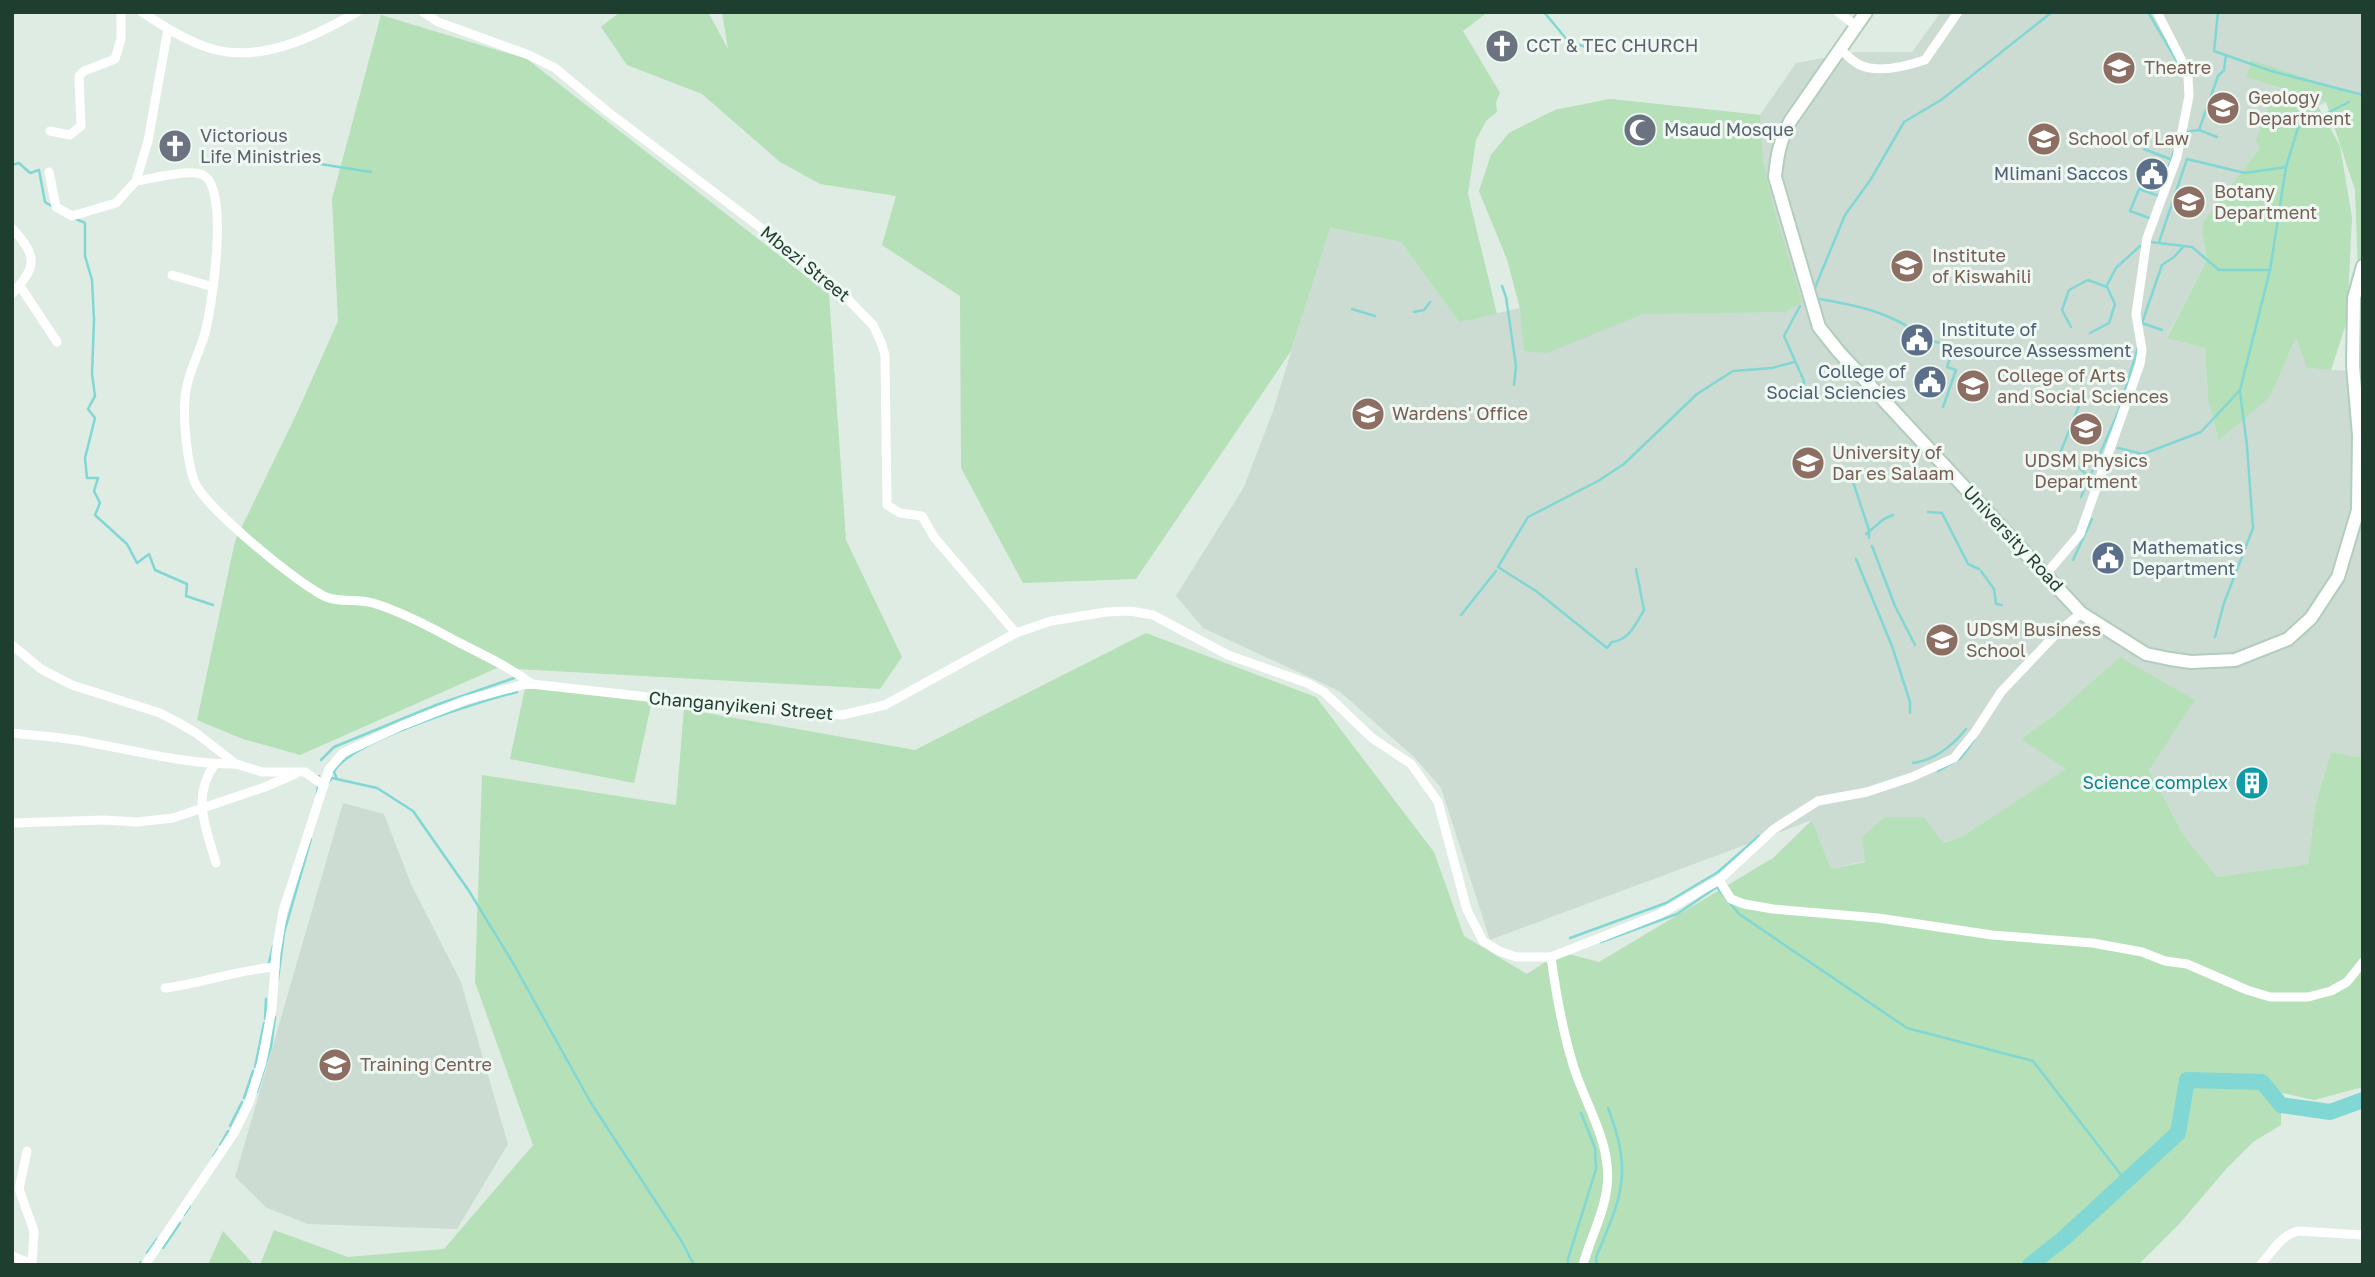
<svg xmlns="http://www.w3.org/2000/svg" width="2375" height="1277" viewBox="0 0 2375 1277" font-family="'Golos Text',sans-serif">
  <rect width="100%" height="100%" fill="#dfece3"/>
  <g fill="#cddcd2">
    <path d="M1941,12H2363V97L2251,61L2246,77L2326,102L2318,106L2271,100L2260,148L2202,233L2207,260L2167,337L2205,348L2208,398L2270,397L2296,336L2308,368L2363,372V758L2331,752L2315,806L2308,864L2217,877L2183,834L2149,770L2055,715L2021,739L2067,769L1963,836L1942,843L1831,869L1812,820L1490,940L1441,788L1414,757L1339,691L1203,628L1176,596L1244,487L1273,411L1329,228L1401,242L1459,322L1520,308L1507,259L1479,191L1491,155L1509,133L1555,110L1610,99L1760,115L1796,63L1856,52H1912Z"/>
    <path d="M343,803L384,814L411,884L461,982L508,1144L457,1229L308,1224L267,1208L235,1177Z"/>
  </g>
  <g fill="#b5e0b8">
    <path d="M620,12H708L728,49L722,12H1488L1463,31L1500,93L1496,102L1497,112L1486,121L1476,140L1468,194L1497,314L1459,322L1401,242L1330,228L1291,351L1136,579L1023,583L961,468L960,296L882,245L896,196L820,184L780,162L702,94L627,65L601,27Z"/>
    <path d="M381,15L527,59L829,294L846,540L902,657L880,689L497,668L300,755L243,739L197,720L235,541L296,415L338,321L332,199Z"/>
    <path d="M2251,60L2363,97V262L2358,272L2355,190L2326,102L2246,77Z"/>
    <path d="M1610,99L1760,115L1763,162L1774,210L1802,302L1785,312L1643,314L1547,353L1524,351L1520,308L1507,259L1479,191L1491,155L1509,133L1555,110Z"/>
    <path d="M2271,100L2318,106L2340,146L2352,217L2347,321L2331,370L2307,368L2296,337L2270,397L2219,440L2208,398L2205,348L2167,338L2207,260L2202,233L2204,221L2260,148L2256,140Z"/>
    <path d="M1146,633L1316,697L1434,852L1464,936L1527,974L1561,952L1599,962L1773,858L1812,820L1831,869L1865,862L1862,837L1885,817H1924L1943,843L1963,836L2066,769L2021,739L2055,715L2120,657L2195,700L2149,770L2183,834L2217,877L2308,864L2315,806L2331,752L2363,758V1087L2314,1100L2274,1091L2281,1100V1125L2253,1142L2227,1168L2181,1222L2138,1265H260L274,1230L348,1257L444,1249L533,1145L475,982L482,775L676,805L684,709L915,750Z"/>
    <path d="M525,688L652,701L634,783L510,759Z"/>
    <path d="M223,1231L254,1265H208Z"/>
  </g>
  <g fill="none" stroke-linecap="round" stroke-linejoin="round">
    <g stroke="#80d7d4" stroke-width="2.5">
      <path d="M1544,12L1568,41L1601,52"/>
      <path d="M2148,12L2178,63"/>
      <path d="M2218,12L2214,51L2271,71L2363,95"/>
      <path d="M2186,132L2199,130"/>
      <path d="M2217,137L2199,130L2218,76L2224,70L2226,55"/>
      <path d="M2144,149L2170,159"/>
      <path d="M301,161L371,172"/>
      <path d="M12,165L19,163L30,173L39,170L45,202L53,207"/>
      <path d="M2166,175L2174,151"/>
      <path d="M74,218L85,223V256L92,280L94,320L92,374L95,396L88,409L95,418L85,458L87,478H98L94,491L100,503L95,515L127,544L137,563L149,554L155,570L187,584L186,596L213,605"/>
      <path d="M2152,219L2130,211L2139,189L2159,196"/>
      <path d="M2150,242L2192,247L2219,270H2270"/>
      <path d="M2159,242L2187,159L2245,173L2286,167"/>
      <path d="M2107,285L2116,268L2140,246"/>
      <path d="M1502,286L1506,297L1516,366L1514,385"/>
      <path d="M1814,290L1845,215L1871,179L1904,122L1941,100L2052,12"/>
      <path d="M1820,299C1854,305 1891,312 1918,334"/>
      <path d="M2360,303L2363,293"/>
      <path d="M1800,306L1784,336L1804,381L1803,399"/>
      <path d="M1352,309L1375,316"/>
      <path d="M1414,312L1424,310L1430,302"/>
      <path d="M2071,327L2062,310L2069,290L2088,280L2107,287L2115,304L2109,323L2090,333"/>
      <path d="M2162,330L2142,323L2162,265L2174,257L2183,247"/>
      <path d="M1933,341L1954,347L1947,367L1956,370L1943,407"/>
      <path d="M2359,348L2363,379"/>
      <path d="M2080,403L2061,451L2087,475"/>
      <path d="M2118,448L2143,454L2201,432L2240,390L2270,270L2286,167L2298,128L2349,102"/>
      <path d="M1852,479L1869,530V538"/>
      <path d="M2081,497L2119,410L2138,347"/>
      <path d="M1928,512L1942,513L1968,564L1979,569"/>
      <path d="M1866,534L1884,519L1893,515"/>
      <path d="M1872,546L1895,606L1915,645"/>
      <path d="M1856,559L1892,646L1910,702V713"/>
      <path d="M2073,560L2092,519"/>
      <path d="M1636,569L1644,610C1635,625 1629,640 1612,642L1607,648L1536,591L1498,567L1528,517L1598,481L1624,464L1697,394L1733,371L1772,368L1794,362"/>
      <path d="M1981,571L1994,589L1996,604L2002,605"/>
      <path d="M1461,615L1496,571"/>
      <path d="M2215,637L2224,603L2253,528L2247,446L2240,392"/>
      <path d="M321,760L334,747L436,705L517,677"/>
      <path d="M1913,763C1935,760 1953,745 1966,729"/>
      <path d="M1938,771L1961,758L1974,740"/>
      <path d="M337,779L334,772C348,742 481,701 517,692"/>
      <path d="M328,783L332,778L377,788L413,811L469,891L513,963L591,1103L681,1240L694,1265"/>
      <path d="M317,794L319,776"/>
      <path d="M1570,938L1666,903L1718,872L1759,836"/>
      <path d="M1601,942L1677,914L1717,887L1739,914L1907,1028L2033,1061L2125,1180"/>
      <path d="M268,966L273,946"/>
      <path d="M278,979L284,933L311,839"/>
      <path d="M265,1019L266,999"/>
      <path d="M255,1067L264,1023"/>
      <path d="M257,1092L271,1047L275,1017"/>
      <path d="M244,1098L253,1071"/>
      <path d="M230,1126L242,1102"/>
      <path d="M220,1145L228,1131"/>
      <path d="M213,1157L218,1149"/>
      <path d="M184,1215L190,1206"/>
      <path d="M163,1248L180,1223"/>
      <path d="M147,1253L157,1239"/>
      <path d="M139,1265L141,1262"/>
      <path d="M1568,1265V1259L1596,1169L1595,1148L1581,1113"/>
      <path d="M1597,1265L1596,1257C1622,1196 1633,1173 1608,1108"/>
    </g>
    <path stroke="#80d7d4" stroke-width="16" d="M2030,1265L2063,1239L2178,1133L2187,1080L2262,1082L2281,1105L2330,1112L2363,1100"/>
    <defs>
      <path id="secondary" d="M1866,12L1791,120C1780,139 1777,156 1775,177L1819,327L1839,352L2081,613L2146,654L2170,659L2191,662L2235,660L2288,639L2311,618L2338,577L2358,510L2359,435L2353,366L2354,298L2363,266"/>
    </defs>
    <use href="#secondary" stroke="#b1cdbd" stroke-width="16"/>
    <g stroke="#fff" stroke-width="9">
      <path d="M142,12C163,26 185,40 209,48C260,64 314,37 357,12"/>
      <path d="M423,12L438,22L529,55L555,68L608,112L777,240L833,284L873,325L881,342L885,355L887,505L900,513L922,516L934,537L1016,633"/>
      <path d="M1838,12L1856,26"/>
      <path d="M1840,49C1846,54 1851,60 1858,64C1876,74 1907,66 1925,60L1958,12"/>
      <path d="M50,131L70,135L81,126L79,76L84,71L115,59L121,39V12"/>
      <path d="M49,172L56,207L72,216L116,203L136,181L148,141L168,29"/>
      <path d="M136,181C152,179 190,168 203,175C230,188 212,307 205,333C199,354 186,377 185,399C183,420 187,463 195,483C206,508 299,585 326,597C341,603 357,598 373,603C402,612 427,625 454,640C481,654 508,666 532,684"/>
      <path d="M12,228C38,257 37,266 12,294"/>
      <path d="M172,275L213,287"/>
      <path d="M20,286L57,342"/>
      <path d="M2046,574L2080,534L2140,364L2142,350L2136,314L2147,238L2177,157L2189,96L2188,77L2181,59L2157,12"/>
      <path d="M12,645L41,669L72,685L160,713L179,723L196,733L236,764L262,772H305L323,785"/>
      <path d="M12,733C37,736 63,737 87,742C136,751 185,764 235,764"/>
      <path d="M215,764C191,796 206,828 216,863"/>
      <path d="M12,823L104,820L137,822L173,818L265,787L295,774"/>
      <path d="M1719,880L1731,899L1744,904L1773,909L1878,918L1992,935L2093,943L2142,952L2165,961L2187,964L2247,990L2270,997H2308L2331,991L2347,982L2363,962"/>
      <path d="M1551,957C1556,994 1563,1033 1574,1068C1587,1108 1612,1144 1607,1187C1604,1214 1590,1239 1583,1265"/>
      <path d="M165,988C203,983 237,970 275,967"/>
      <path d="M27,1151L19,1189L34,1231L32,1265"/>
      <path d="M12,1256L32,1264"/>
      <path d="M2261,1264C2273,1251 2280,1236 2298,1231L2363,1235"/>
      <path d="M145,1265L234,1133L249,1103L262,1062L272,1008L276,953L283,911L329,769L343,753L403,725L466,700L522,685L532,684L709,704L842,715L885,705L1016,633L1051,621L1106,612L1130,611L1153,615L1228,655L1307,683L1324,692L1372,738L1411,764L1438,802L1467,910L1483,941L1499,951L1516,957H1551L1660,914L1719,880L1774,829L1818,801L1867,792L1912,777L1954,758L1975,732L2001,692L2055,635L2081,613"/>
    </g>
    <use href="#secondary" stroke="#fff" stroke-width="12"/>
  </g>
  <defs>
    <symbol id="church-disc" viewBox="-11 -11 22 22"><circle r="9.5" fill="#6b7280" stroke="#eff8f2"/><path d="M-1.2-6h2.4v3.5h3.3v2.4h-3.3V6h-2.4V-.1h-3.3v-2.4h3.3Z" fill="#fff"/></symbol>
    <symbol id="university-disc" viewBox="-11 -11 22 22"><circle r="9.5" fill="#8d6e63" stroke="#eff8f2"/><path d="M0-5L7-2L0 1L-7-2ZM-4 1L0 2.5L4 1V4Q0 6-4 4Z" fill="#fff"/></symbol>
    <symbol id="mosque-disc" viewBox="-11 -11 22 22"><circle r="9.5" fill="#6b7280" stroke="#eff8f2"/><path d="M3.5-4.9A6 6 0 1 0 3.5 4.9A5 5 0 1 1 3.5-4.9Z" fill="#fff"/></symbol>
    <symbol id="civic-disc" viewBox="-11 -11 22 22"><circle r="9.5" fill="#5c6f8a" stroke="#eff8f2"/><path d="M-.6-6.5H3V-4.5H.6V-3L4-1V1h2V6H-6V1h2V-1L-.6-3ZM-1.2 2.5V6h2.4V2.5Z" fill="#fff"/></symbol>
    <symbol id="building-disc" viewBox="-11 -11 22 22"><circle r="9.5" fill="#0f9aa8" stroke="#eff8f2"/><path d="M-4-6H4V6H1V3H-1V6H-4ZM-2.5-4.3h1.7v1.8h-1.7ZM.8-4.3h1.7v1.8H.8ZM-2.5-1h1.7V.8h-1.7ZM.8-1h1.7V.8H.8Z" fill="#fff"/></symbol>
    <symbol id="school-disc" viewBox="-11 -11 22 22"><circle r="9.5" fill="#8d6e63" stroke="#eff8f2"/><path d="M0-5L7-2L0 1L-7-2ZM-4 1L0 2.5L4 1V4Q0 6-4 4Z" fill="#fff"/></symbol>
  </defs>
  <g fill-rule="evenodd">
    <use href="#church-disc" x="1483" y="27" width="38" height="38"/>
    <use href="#university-disc" x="2100" y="49" width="38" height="38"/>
    <use href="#university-disc" x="2204" y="89" width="38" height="38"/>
    <use href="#mosque-disc" x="1621" y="111" width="38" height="38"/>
    <use href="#university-disc" x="2025" y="120" width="38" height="38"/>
    <use href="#church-disc" x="156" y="127" width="38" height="38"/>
    <use href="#civic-disc" x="2133" y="155" width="38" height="38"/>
    <use href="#university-disc" x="2170" y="183" width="38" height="38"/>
    <use href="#university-disc" x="1888" y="247" width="38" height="38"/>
    <use href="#civic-disc" x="1898" y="321" width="38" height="38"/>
    <use href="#civic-disc" x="1911" y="363" width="38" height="38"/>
    <use href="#university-disc" x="1954" y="367" width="38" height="38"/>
    <use href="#university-disc" x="1349" y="395" width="38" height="38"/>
    <use href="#university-disc" x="2067" y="410" width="38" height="38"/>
    <use href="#university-disc" x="1789" y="444" width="38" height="38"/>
    <use href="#civic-disc" x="2089" y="539" width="38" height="38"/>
    <use href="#university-disc" x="1923" y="621" width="38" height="38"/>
    <use href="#building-disc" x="2233" y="764" width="38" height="38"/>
    <use href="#school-disc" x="316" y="1046" width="38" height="38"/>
  </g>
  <g text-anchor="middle" stroke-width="6" stroke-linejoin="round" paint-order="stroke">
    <g font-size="18" fill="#5b616d" stroke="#eff8f2" text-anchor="start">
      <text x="1526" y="52">CCT &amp; TEC CHURCH</text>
      <text x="1664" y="136">Msaud Mosque</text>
      <text x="200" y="142">Victorious<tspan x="200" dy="21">Life Ministries</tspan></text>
    </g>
    <g font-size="18" fill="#785e54" stroke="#eff8f2" text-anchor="start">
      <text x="2144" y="74">Theatre</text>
      <text x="2248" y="104">Geology<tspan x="2248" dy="21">Department</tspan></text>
      <text x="2068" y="145">School of Law</text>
      <text x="2214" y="198">Botany<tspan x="2214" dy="21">Department</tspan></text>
      <text x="1932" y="262">Institute<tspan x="1932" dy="21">of Kiswahili</tspan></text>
      <text x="1997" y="382">College of Arts<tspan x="1997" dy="21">and Social Sciences</tspan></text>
      <text x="1392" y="420">Wardens' Office</text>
      <text x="1832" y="459">University of<tspan x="1832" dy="21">Dar es Salaam</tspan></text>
      <text x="2086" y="467" text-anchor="middle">UDSM Physics<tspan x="2086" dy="21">Department</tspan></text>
      <text x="1966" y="636">UDSM Business<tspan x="1966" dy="21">School</tspan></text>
      <text x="360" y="1071">Training Centre</text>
    </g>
    <g font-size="18" fill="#4e5e75" stroke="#eff8f2" text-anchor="end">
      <text x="2128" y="180">Mlimani Saccos</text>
      <text x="1941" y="336" text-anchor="start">Institute of<tspan x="1941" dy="21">Resource Assessment</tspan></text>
      <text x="1906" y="378">College of<tspan x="1906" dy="21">Social Sciencies</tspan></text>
      <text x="2132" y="554" text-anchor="start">Mathematics<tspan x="2132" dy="21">Department</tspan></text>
    </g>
    <g font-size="18" fill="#1e3e2f" stroke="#eff8f2">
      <text transform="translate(805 264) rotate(39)" y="6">Mbezi Street</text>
      <text transform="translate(2013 539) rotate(47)" y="6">University Road</text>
      <text transform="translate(741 706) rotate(5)" y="6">Changanyikeni Street</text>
    </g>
    <g font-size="18" fill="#0d838f" stroke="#eff8f2" text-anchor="end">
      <text x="2228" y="789">Science complex</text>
    </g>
  </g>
  <rect width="2375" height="1277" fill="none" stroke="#1e3e2f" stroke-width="28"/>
</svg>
